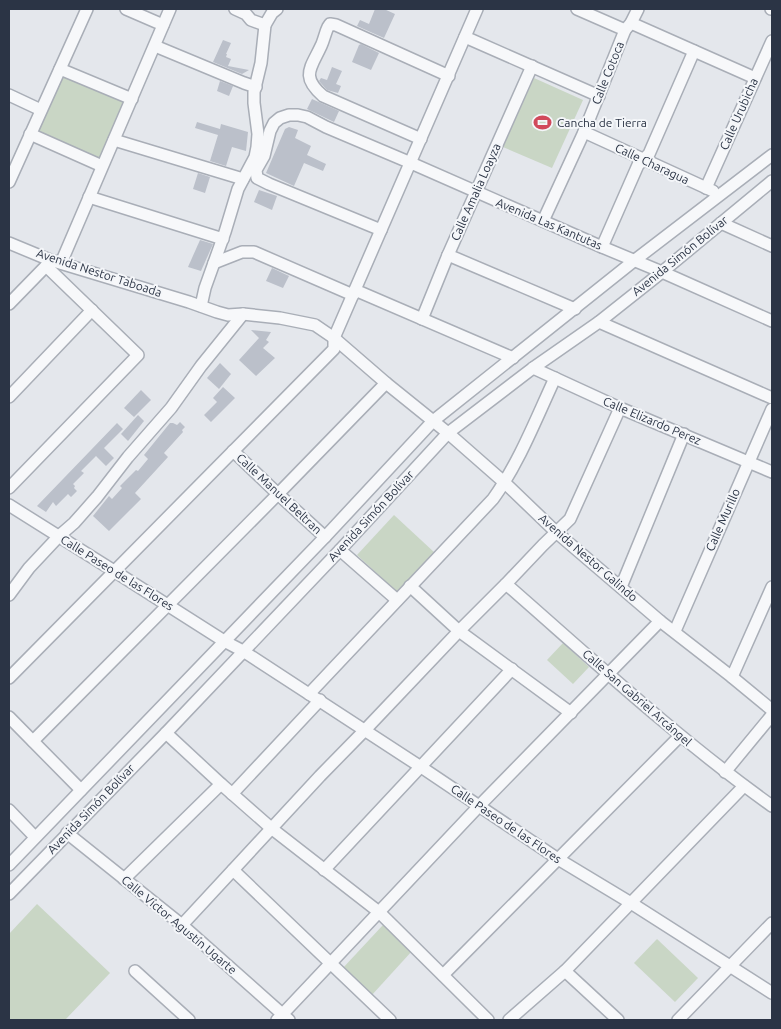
<svg xmlns="http://www.w3.org/2000/svg" width="781" height="1029" viewBox="0 0 781 1029" font-family="Ubuntu,sans-serif">
  <rect width="100%" height="100%" fill="#e4e7ec"/>
  <g fill="#c9d6c5">
    <path d="M63,75L123,100L124,103L101,159L97,160L38,134L36,131Z"/>
    <path d="M534,78L583,100L552,168L503,147Z"/>
    <path d="M394,515L435,553L398,593L357,555Z"/>
    <path d="M563,643L589,667L573,684L547,660Z"/>
    <path d="M37,904L110,973L65,1020H9V934Z"/>
    <path d="M383,925L412,951L371,996L342,969Z"/>
    <path d="M657,939L698,978L675,1002L634,963Z"/>
  </g>
  <g fill="#bbc0ca">
    <path d="M375,9H384L395,14L384,38L357,26L360,20L369,24Z"/>
    <path d="M223,40L231,43L226,54H227L226,57L231,59L228,66L249,70L242,74L213,62Z"/>
    <path d="M361,44L379,53L371,70L352,62L359,45Z"/>
    <path d="M332,67L342,71L336,84L341,86L338,93L327,90L319,81L321,78L327,80Z"/>
    <path d="M220,81L233,86L229,96L217,91Z"/>
    <path d="M312,99L339,111L334,122L307,109Z"/>
    <path d="M197,122L220,129L221,124L248,132L246,151L232,147L226,166L210,161L218,135L195,128Z"/>
    <path d="M289,127L298,130L295,138L311,146L307,155L326,164L323,171L304,163L294,186L266,173L285,129Z"/>
    <path d="M198,173L210,177L205,193L193,189Z"/>
    <path d="M259,190L277,196L272,210L254,202Z"/>
    <path d="M200,240L213,244L201,271L188,267Z"/>
    <path d="M272,268L289,276L283,288L266,281Z"/>
    <path d="M251,330L271,332L266,340L269,342L263,348L275,358L256,376L239,360L259,338Z"/>
    <path d="M220,363L231,374L219,389L207,378Z"/>
    <path d="M223,387L235,398L211,422L204,415L217,402L213,398Z"/>
    <path d="M141,390L151,400L134,417L124,408Z"/>
    <path d="M138,415L144,421L128,441L121,434Z"/>
    <path d="M180,422L185,427L182,430L183,432L164,453L168,457L135,493L141,499L109,531L93,516L109,496L112,499L122,488L120,486L136,470L138,471L148,459L144,455L170,423H173L177,425Z"/>
    <path d="M117,423L123,429L104,448L114,458L106,466L96,456L81,471L84,473L73,484L75,486L74,488L77,491L71,497L68,494L56,506L53,502L46,512L37,506Z"/>
  </g>
  <g fill="none" stroke-linecap="round" stroke-linejoin="round">
    <defs>
      <g id="minor">
        <path d="M126,9L163,25"/>
        <path d="M235,9L246,14L251,20L265,25"/>
        <path d="M577,9L625,30"/>
        <path d="M771,9H772"/>
        <path d="M631,23L755,78"/>
        <path d="M465,37L599,96"/>
        <path d="M155,46L244,83L256,87"/>
        <path d="M60,69L132,99"/>
        <path d="M9,95L41,110"/>
        <path d="M584,132L713,191"/>
        <path d="M30,134L102,166"/>
        <path d="M421,139L323,96C300,76 311,68 321,46C324,40 325,33 328,27L330,24L336,25L449,76"/>
        <path d="M114,140L243,179"/>
        <path d="M9,182L87,9"/>
        <path d="M706,188L772,41"/>
        <path d="M89,197L223,239"/>
        <path d="M543,221L584,132L625,30L631,23L638,9"/>
        <path d="M721,223L772,246"/>
        <path d="M381,230L269,184L257,178L256,170L264,156L270,131L274,123L280,118L289,115H298L307,117L326,127L411,163L602,247L662,272L772,321"/>
        <path d="M9,243L50,260L189,302L217,312L228,315L243,314L280,318L315,325L334,338L386,383L448,433L505,483L556,532L660,621L732,677L772,710"/>
        <path d="M602,247L638,165L649,154L694,51"/>
        <path d="M448,255L575,309"/>
        <path d="M61,263L170,9"/>
        <path d="M214,263L242,252H254L353,295"/>
        <path d="M355,290L513,358"/>
        <path d="M9,304L46,266L49,262"/>
        <path d="M201,306L205,288L225,232L238,189L255,157L257,147L258,134L254,103V92L261,63L265,25L272,13L277,9"/>
        <path d="M422,319L448,255L532,66"/>
        <path d="M599,322L772,398"/>
        <path d="M533,368L620,408L772,472"/>
        <path d="M9,397L92,310"/>
        <path d="M233,451L278,494L325,537"/>
        <path d="M9,488L138,355L46,266"/>
        <path d="M9,505L114,571L224,641L243,651L309,694L421,767L558,859L631,903L772,993"/>
        <path d="M340,550L397,600"/>
        <path d="M506,584C593,660 678,739 772,806"/>
        <path d="M410,586L459,631L571,713"/>
        <path d="M621,587L684,434"/>
        <path d="M9,595L29,568L59,536L74,523L97,497L128,457L171,408L201,366L243,314"/>
        <path d="M675,631L772,409"/>
        <path d="M732,677L772,587"/>
        <path d="M9,678L334,349V338L477,9"/>
        <path d="M309,694L493,499C519,463 536,419 555,378"/>
        <path d="M9,717L81,790"/>
        <path d="M166,733L221,784L271,828L379,912L488,1020"/>
        <path d="M33,741L278,494L386,383"/>
        <path d="M725,772L772,715"/>
        <path d="M232,794L320,700"/>
        <path d="M9,810L35,837"/>
        <path d="M67,833L182,925L289,1020"/>
        <path d="M9,865L325,537L433,421L635,260L772,155"/>
        <path d="M233,870L390,1020"/>
        <path d="M324,870L512,669"/>
        <path d="M124,879L221,784"/>
        <path d="M9,894L166,733L340,550L448,433L533,368L599,322L662,272L772,181"/>
        <path d="M182,925L320,776L365,730L459,631L506,584L543,545L570,519L620,408"/>
        <path d="M135,971L189,1020"/>
        <path d="M565,971L618,1020"/>
        <path d="M443,975L680,736"/>
        <path d="M277,1020L479,806L660,621"/>
        <path d="M509,1020L565,971L744,786"/>
        <path d="M678,1020L772,923"/>
      </g>
    </defs>
    <use href="#minor" stroke="#a9aeb7" stroke-width="14"/>
    <use href="#minor" stroke="#f7f8fa" stroke-width="11"/>
  </g>
  <defs>
    <symbol id="stadium-bare" viewBox="-9 -9 18 18"><path d="M0-5a6.5 5 0 1 0 0 10a6.5 5 0 1 0 0-10ZM-3.5-1.8h7v3.6h-7Z" fill="#d1495b" stroke="#f4f6f9" stroke-width="2.5" paint-order="stroke"/></symbol>
  </defs>
  <g fill-rule="evenodd">
    <use href="#stadium-bare" x="530" y="110" width="25" height="25"/>
  </g>
  <g text-anchor="middle" stroke-width="4" stroke-linejoin="round" paint-order="stroke">
    <g font-size="12" fill="#2b3445" stroke="#f4f6f9">
      <text transform="translate(608 73) rotate(-68)" y="4">Calle Cotoca</text>
      <text transform="translate(739 114) rotate(-66)" y="4">Calle Urubicha</text>
      <text transform="translate(652 164) rotate(25)" y="4">Calle Charagua</text>
      <text transform="translate(476 192) rotate(-66)" y="4">Calle Amalia Loayza</text>
      <text transform="translate(549 224) rotate(23)" y="4">Avenida Las Kantutas</text>
      <text transform="translate(680 256) rotate(-39)" y="4">Avenida Simón Bolívar</text>
      <text transform="translate(99 273) rotate(18)" y="4">Avenida Nestor Taboada</text>
      <text transform="translate(652 421) rotate(23)" y="4">Calle Elizardo Perez</text>
      <text transform="translate(279 494) rotate(43)" y="4">Calle Manuel Beltran</text>
      <text transform="translate(371 516) rotate(-47)" y="4">Avenida Simón Bolívar</text>
      <text transform="translate(723 520) rotate(-66)" y="4">Calle Murillo</text>
      <text transform="translate(588 558) rotate(41)" y="4">Avenida Nestor Galindo</text>
      <text transform="translate(117 573) rotate(32)" y="4">Calle Paseo de las Flores</text>
      <text transform="translate(637 698) rotate(41)" y="4">Calle San Gabriel Arcángel</text>
      <text transform="translate(91 809) rotate(-46)" y="4">Avenida Simón Bolívar</text>
      <text transform="translate(506 824) rotate(34)" y="4">Calle Paseo de las Flores</text>
      <text transform="translate(179 925) rotate(40)" y="4">Calle Víctor Agustín Ugarte</text>
    </g>
    <g font-size="12" fill="#2b3445" stroke="#f4f6f9" text-anchor="start">
      <text x="557" y="127">Cancha de Tierra</text>
    </g>
  </g>
  <rect width="781" height="1029" fill="none" stroke="#2b3445" stroke-width="20"/>
</svg>
